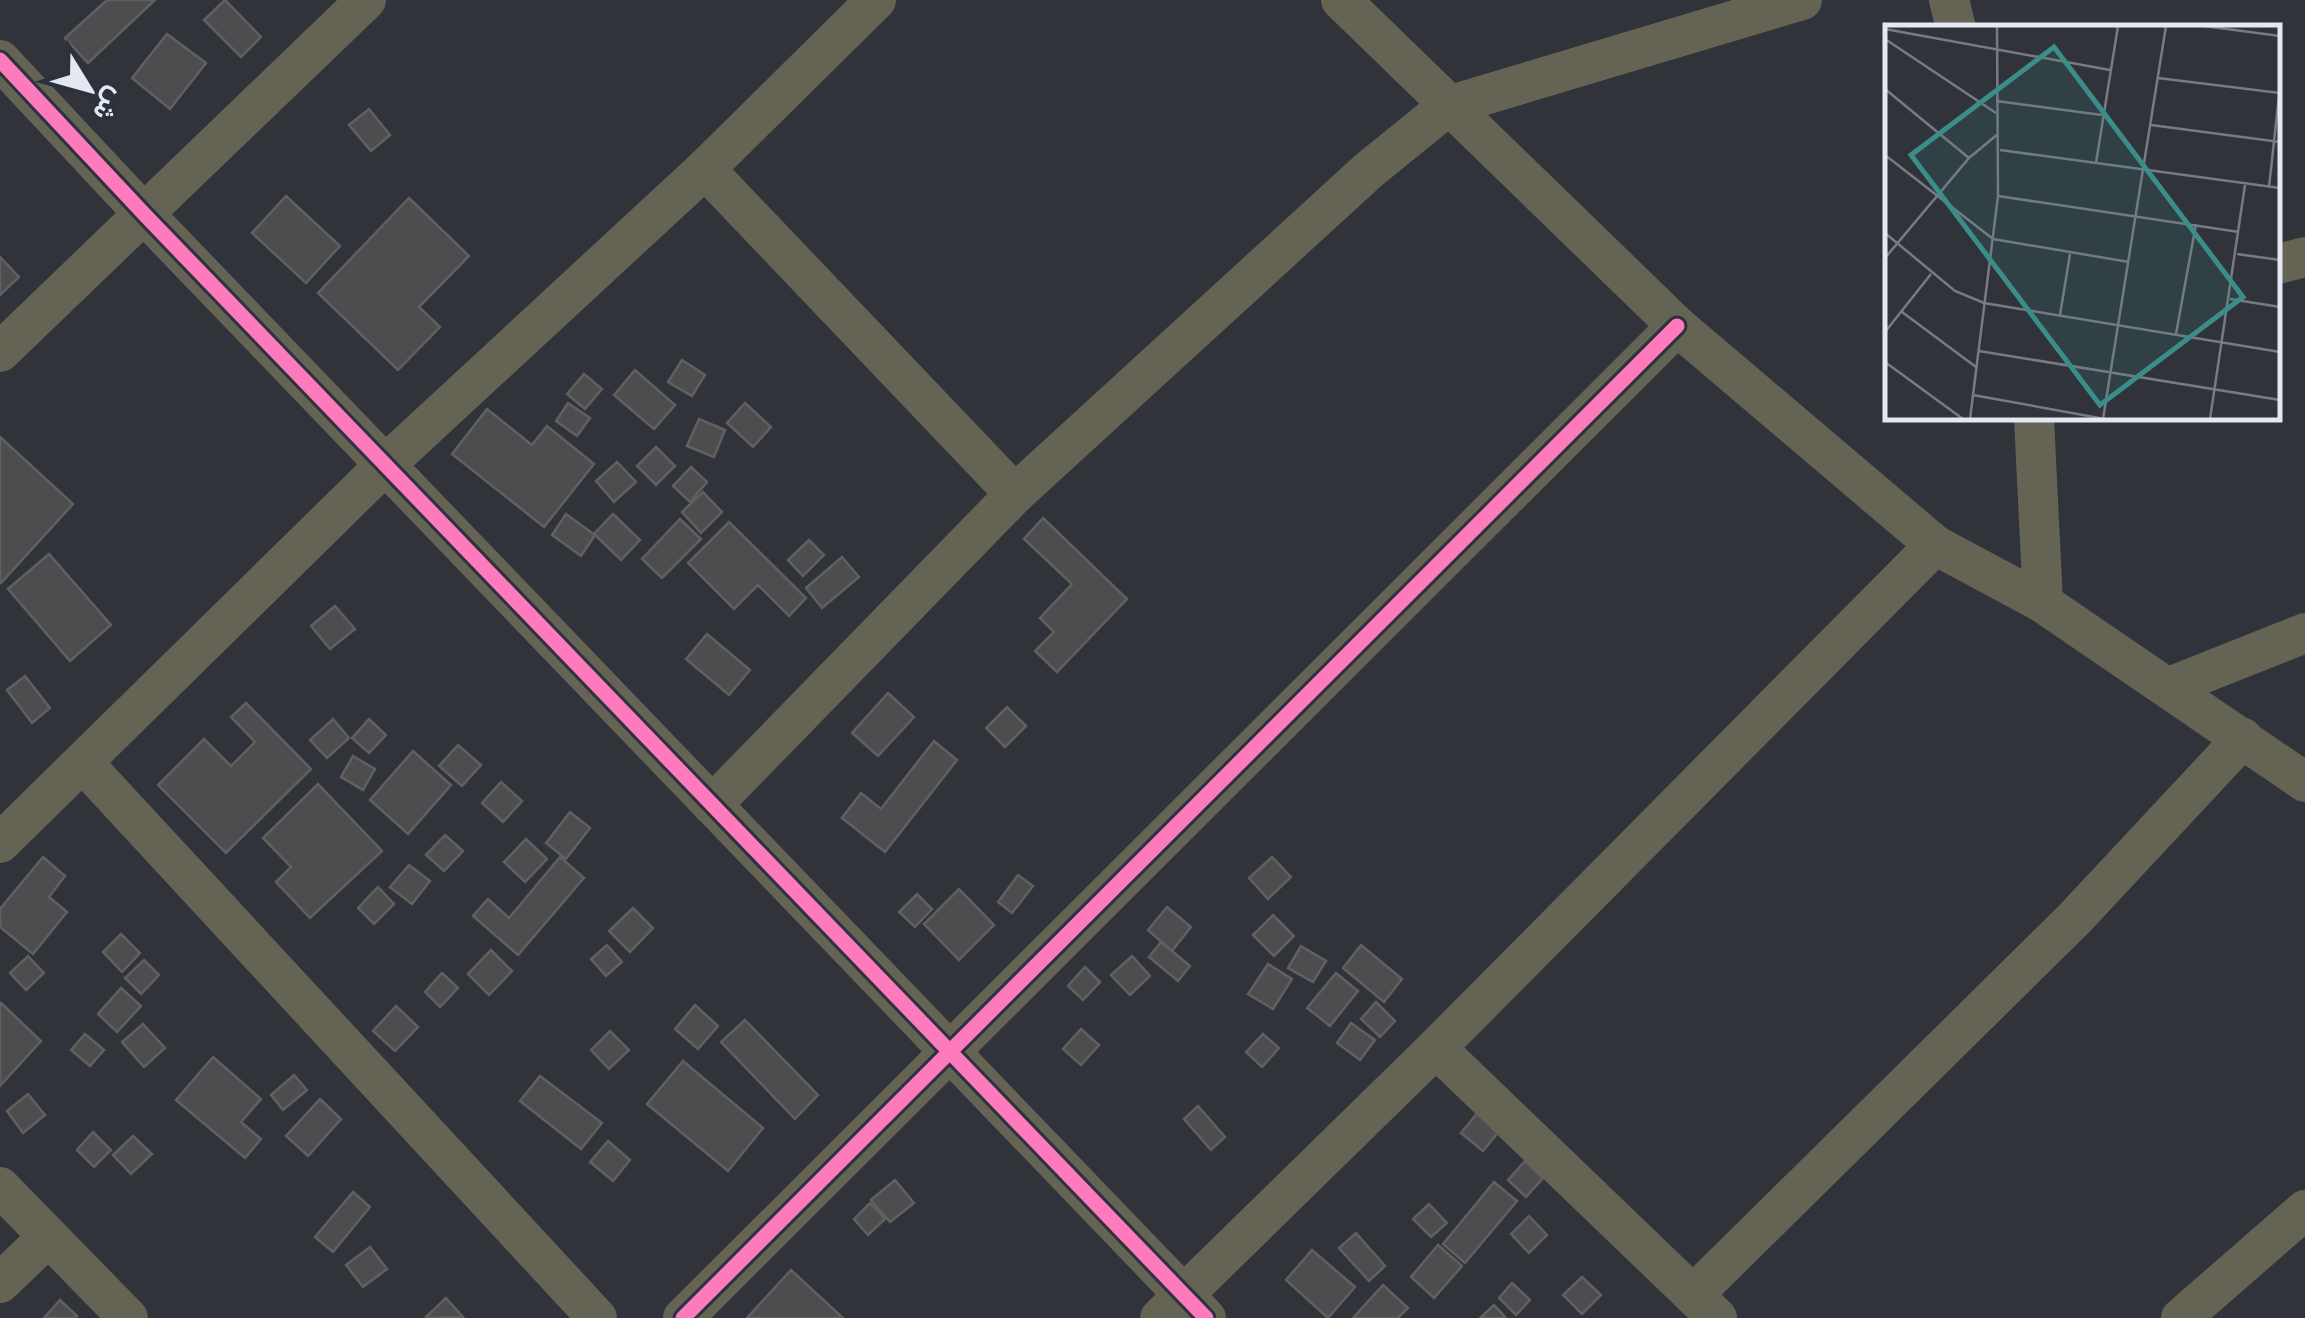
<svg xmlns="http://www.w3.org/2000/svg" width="2305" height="1318" viewBox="0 0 2305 1318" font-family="Mulish,Vazirmatn,sans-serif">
  <rect width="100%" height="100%" fill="#30333a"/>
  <g fill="#4d4c4e" stroke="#616060" stroke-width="2.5">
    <path d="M107,0H155L88,63L65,38Z"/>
    <path d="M225,0L261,37L241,57L204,20Z"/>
    <path d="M167,34L206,63L170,109L132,78Z"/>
    <path d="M369,109L390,135L371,151L349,125Z"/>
    <path d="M286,196L340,246L306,283L252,233Z"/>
    <path d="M409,198L469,256L419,307L440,327L398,370L318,293Z"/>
    <path d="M0,257L19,277L0,295Z"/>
    <path d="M682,360L705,375L692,396L668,382Z"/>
    <path d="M635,370L675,405L654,429L614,395Z"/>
    <path d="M584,374L602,389L585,409L567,394Z"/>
    <path d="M568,403L590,418L577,436L556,421Z"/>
    <path d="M745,403L771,427L753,447L727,423Z"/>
    <path d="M487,409L532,445L547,426L594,464L544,527L452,454Z"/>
    <path d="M699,419L725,430L714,457L687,446Z"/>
    <path d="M0,437L73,504L1,583L0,582Z"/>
    <path d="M656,447L675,466L656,485L637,466Z"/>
    <path d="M617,462L636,482L614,502L596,481Z"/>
    <path d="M691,467L707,482L690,502L673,486Z"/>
    <path d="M703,492L722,512L701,533L682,512Z"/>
    <path d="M566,514L595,535L581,556L552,535Z"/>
    <path d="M613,514L640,540L621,560L594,534Z"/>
    <path d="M1043,518L1127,599L1057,672L1035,651L1054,632L1040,618L1072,584L1024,539Z"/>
    <path d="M680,519L701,539L662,578L642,559Z"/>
    <path d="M729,522L806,598L789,616L758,585L734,609L688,563Z"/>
    <path d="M809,540L824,555L803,576L788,560Z"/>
    <path d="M49,554L111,625L70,661L8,589Z"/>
    <path d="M842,557L859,577L822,608L806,588Z"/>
    <path d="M335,606L355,629L330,649L311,626Z"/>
    <path d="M707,634L750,670L729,695L686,659Z"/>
    <path d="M25,676L50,708L32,723L7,690Z"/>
    <path d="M888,693L914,717L878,756L852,733Z"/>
    <path d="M246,703L311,769L226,853L158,785L204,739L231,766L255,742L231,717Z"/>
    <path d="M1007,707L1026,726L1005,747L986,728Z"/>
    <path d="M333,719L349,738L327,758L310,740Z"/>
    <path d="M369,719L386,735L369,753L352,738Z"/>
    <path d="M934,741L957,760L885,852L842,818L861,793L881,809Z"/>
    <path d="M458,745L481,765L462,786L439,766Z"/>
    <path d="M413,751L451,785L408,834L370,800Z"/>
    <path d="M353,756L375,769L363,790L341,777Z"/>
    <path d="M501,782L522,801L503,822L482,803Z"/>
    <path d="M318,784L382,851L310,918L276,882L291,867L263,838Z"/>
    <path d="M570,812L590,828L566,859L546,843Z"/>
    <path d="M445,835L463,851L444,871L426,855Z"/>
    <path d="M526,839L547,859L525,882L504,862Z"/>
    <path d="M43,857L65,876L49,897L67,912L33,954L0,927V909Z"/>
    <path d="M560,857L584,878L518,955L473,916L488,899L509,918Z"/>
    <path d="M1272,857L1291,877L1268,899L1249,878Z"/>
    <path d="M409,865L430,881L412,904L390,887Z"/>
    <path d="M1018,875L1033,886L1012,913L998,902Z"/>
    <path d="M378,887L394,904L374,924L358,908Z"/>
    <path d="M959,889L994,925L959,960L924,924Z"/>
    <path d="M917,894L932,909L915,927L899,912Z"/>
    <path d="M1167,907L1191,927L1172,951L1148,930Z"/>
    <path d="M633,908L653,928L630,952L609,931Z"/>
    <path d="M1273,915L1294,936L1274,956L1253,935Z"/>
    <path d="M121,934L140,953L122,972L103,952Z"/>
    <path d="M1161,942L1190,966L1178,981L1149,957Z"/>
    <path d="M607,945L622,962L606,976L591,959Z"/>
    <path d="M1361,945L1402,979L1384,1002L1343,968Z"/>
    <path d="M1301,946L1326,961L1313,982L1288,968Z"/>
    <path d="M491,950L512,971L489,995L468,974Z"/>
    <path d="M28,956L44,973L26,990L10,973Z"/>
    <path d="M1132,956L1150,976L1130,995L1111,975Z"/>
    <path d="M144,960L159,975L141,994L125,978Z"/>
    <path d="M1268,964L1292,979L1273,1009L1248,994Z"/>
    <path d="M1085,967L1100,982L1083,1000L1068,986Z"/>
    <path d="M442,973L458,988L440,1007L425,992Z"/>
    <path d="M1336,973L1358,991L1330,1026L1307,1008Z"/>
    <path d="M121,988L141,1006L117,1032L98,1014Z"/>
    <path d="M1376,1002L1395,1021L1380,1037L1361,1019Z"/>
    <path d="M1,1003L41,1041L0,1086V1004Z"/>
    <path d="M695,1005L718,1026L698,1049L675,1029Z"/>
    <path d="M396,1006L418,1027L395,1051L373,1031Z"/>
    <path d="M745,1020L818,1095L795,1119L721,1042Z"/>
    <path d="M1351,1023L1375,1040L1360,1060L1337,1043Z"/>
    <path d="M143,1024L165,1048L144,1067L122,1042Z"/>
    <path d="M1081,1029L1099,1045L1081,1065L1063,1049Z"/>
    <path d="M610,1031L629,1050L609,1069L591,1050Z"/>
    <path d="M85,1034L104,1050L90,1066L71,1050Z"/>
    <path d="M1263,1034L1279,1048L1262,1067L1246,1052Z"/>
    <path d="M213,1057L261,1099L241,1122L261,1139L245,1158L176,1100Z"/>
    <path d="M683,1061L763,1128L728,1171L647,1104Z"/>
    <path d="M294,1075L307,1090L283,1110L271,1095Z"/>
    <path d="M540,1076L602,1123L581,1149L520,1101Z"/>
    <path d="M28,1094L45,1115L23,1133L7,1111Z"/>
    <path d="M320,1099L341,1119L308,1156L286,1136Z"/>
    <path d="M1198,1106L1225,1137L1211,1150L1184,1119Z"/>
    <path d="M1479,1111L1501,1129L1483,1151L1461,1133Z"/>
    <path d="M93,1132L111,1150L94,1167L77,1150Z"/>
    <path d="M133,1136L152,1154L131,1174L113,1155Z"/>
    <path d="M608,1141L630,1160L613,1181L590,1162Z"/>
    <path d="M1525,1161L1543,1178L1526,1197L1508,1180Z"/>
    <path d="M895,1180L914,1203L890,1222L871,1200Z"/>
    <path d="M1494,1182L1517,1201L1465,1263L1443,1244Z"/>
    <path d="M353,1192L370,1207L333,1252L315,1237Z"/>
    <path d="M870,1203L885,1219L868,1235L854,1219Z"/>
    <path d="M1429,1204L1447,1223L1431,1237L1413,1219Z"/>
    <path d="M1529,1216L1547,1235L1529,1253L1511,1234Z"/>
    <path d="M1356,1233L1385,1266L1369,1281L1339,1248Z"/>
    <path d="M1438,1245L1462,1266L1434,1298L1411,1277Z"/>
    <path d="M370,1247L387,1269L363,1287L346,1265Z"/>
    <path d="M1312,1250L1355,1287L1328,1318L1286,1280Z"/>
    <path d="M791,1270L843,1318H747Z"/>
    <path d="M1582,1277L1601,1295L1582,1314L1563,1295Z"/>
    <path d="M1512,1283L1530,1300L1516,1315L1499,1298Z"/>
    <path d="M1383,1285L1408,1308L1398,1318H1353Z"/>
    <path d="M446,1298L463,1317L427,1318L426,1317Z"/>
    <path d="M60,1300L77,1316L75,1318H44Z"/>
    <path d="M1494,1305L1506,1318H1480Z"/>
  </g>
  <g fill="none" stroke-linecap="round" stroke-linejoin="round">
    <g stroke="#646354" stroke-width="40">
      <path d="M1341,0L1677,326L1935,545L2043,603L2305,782"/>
      <path d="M1949,0L1956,28"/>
      <path d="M0,60L145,215L1206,1318"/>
      <path d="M705,169L1015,494"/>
      <path d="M2278,264L2305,257"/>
      <path d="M0,352L366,0"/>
      <path d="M2034,418L2043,603"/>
      <path d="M2169,687L2305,633"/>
      <path d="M84,764L597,1318"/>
      <path d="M712,805L1015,494L1369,170L1448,106L1802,0"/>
      <path d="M0,843L385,465L705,169L876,0"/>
      <path d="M1436,1048L1717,1318"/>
      <path d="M0,1187L128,1318"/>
      <path d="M0,1283L48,1237"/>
      <path d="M1695,1293L2075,918L2243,738"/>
      <path d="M683,1318L1677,326"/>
      <path d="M1160,1318L1436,1048L1935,545"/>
      <path d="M2181,1318L2305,1210"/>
    </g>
    <defs>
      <g id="cycleway">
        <path d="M0,60L145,215L1206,1318"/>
        <path d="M683,1318L1677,326"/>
      </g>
    </defs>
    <use href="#cycleway" stroke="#2c313e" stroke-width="21"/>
    <use href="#cycleway" stroke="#fd7abc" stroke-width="15"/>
  </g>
  <g transform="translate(1885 25)">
    <rect width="395" height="395" fill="#30333a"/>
    <path fill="none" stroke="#787b83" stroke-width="2.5" d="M319,1L395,11M0,4L225,45M0,14L111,88M273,53L395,68M0,64L84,133M111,76L217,90M266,100L395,117M115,125L395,163M0,130L108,214L244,237M211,138L233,1M384,162L395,62M113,171L354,207M0,208L70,266L99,278L395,327M352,229L395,235M0,233L84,133L113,109M345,274L395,282M17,287L91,342M175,290L185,229M0,307L46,249M291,309L311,199M94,326L395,375M0,337L78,394M88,370L220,394M85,394L113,171L112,1M218,394L281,1M325,394L360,160"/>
    <path fill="#3a8d88" fill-opacity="0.15" stroke="#3a8d88" stroke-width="5" d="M169,22L358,272L215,380L26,130Z"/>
    <rect width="395" height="395" fill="none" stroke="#e4e8f1" stroke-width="5"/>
  </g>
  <g transform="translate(90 90) rotate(127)" stroke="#2c313e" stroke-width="8" paint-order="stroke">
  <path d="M0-8L18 38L0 25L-18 38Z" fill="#e4e8f1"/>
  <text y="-15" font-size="28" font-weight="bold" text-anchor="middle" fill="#e4e8f1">ش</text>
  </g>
</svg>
